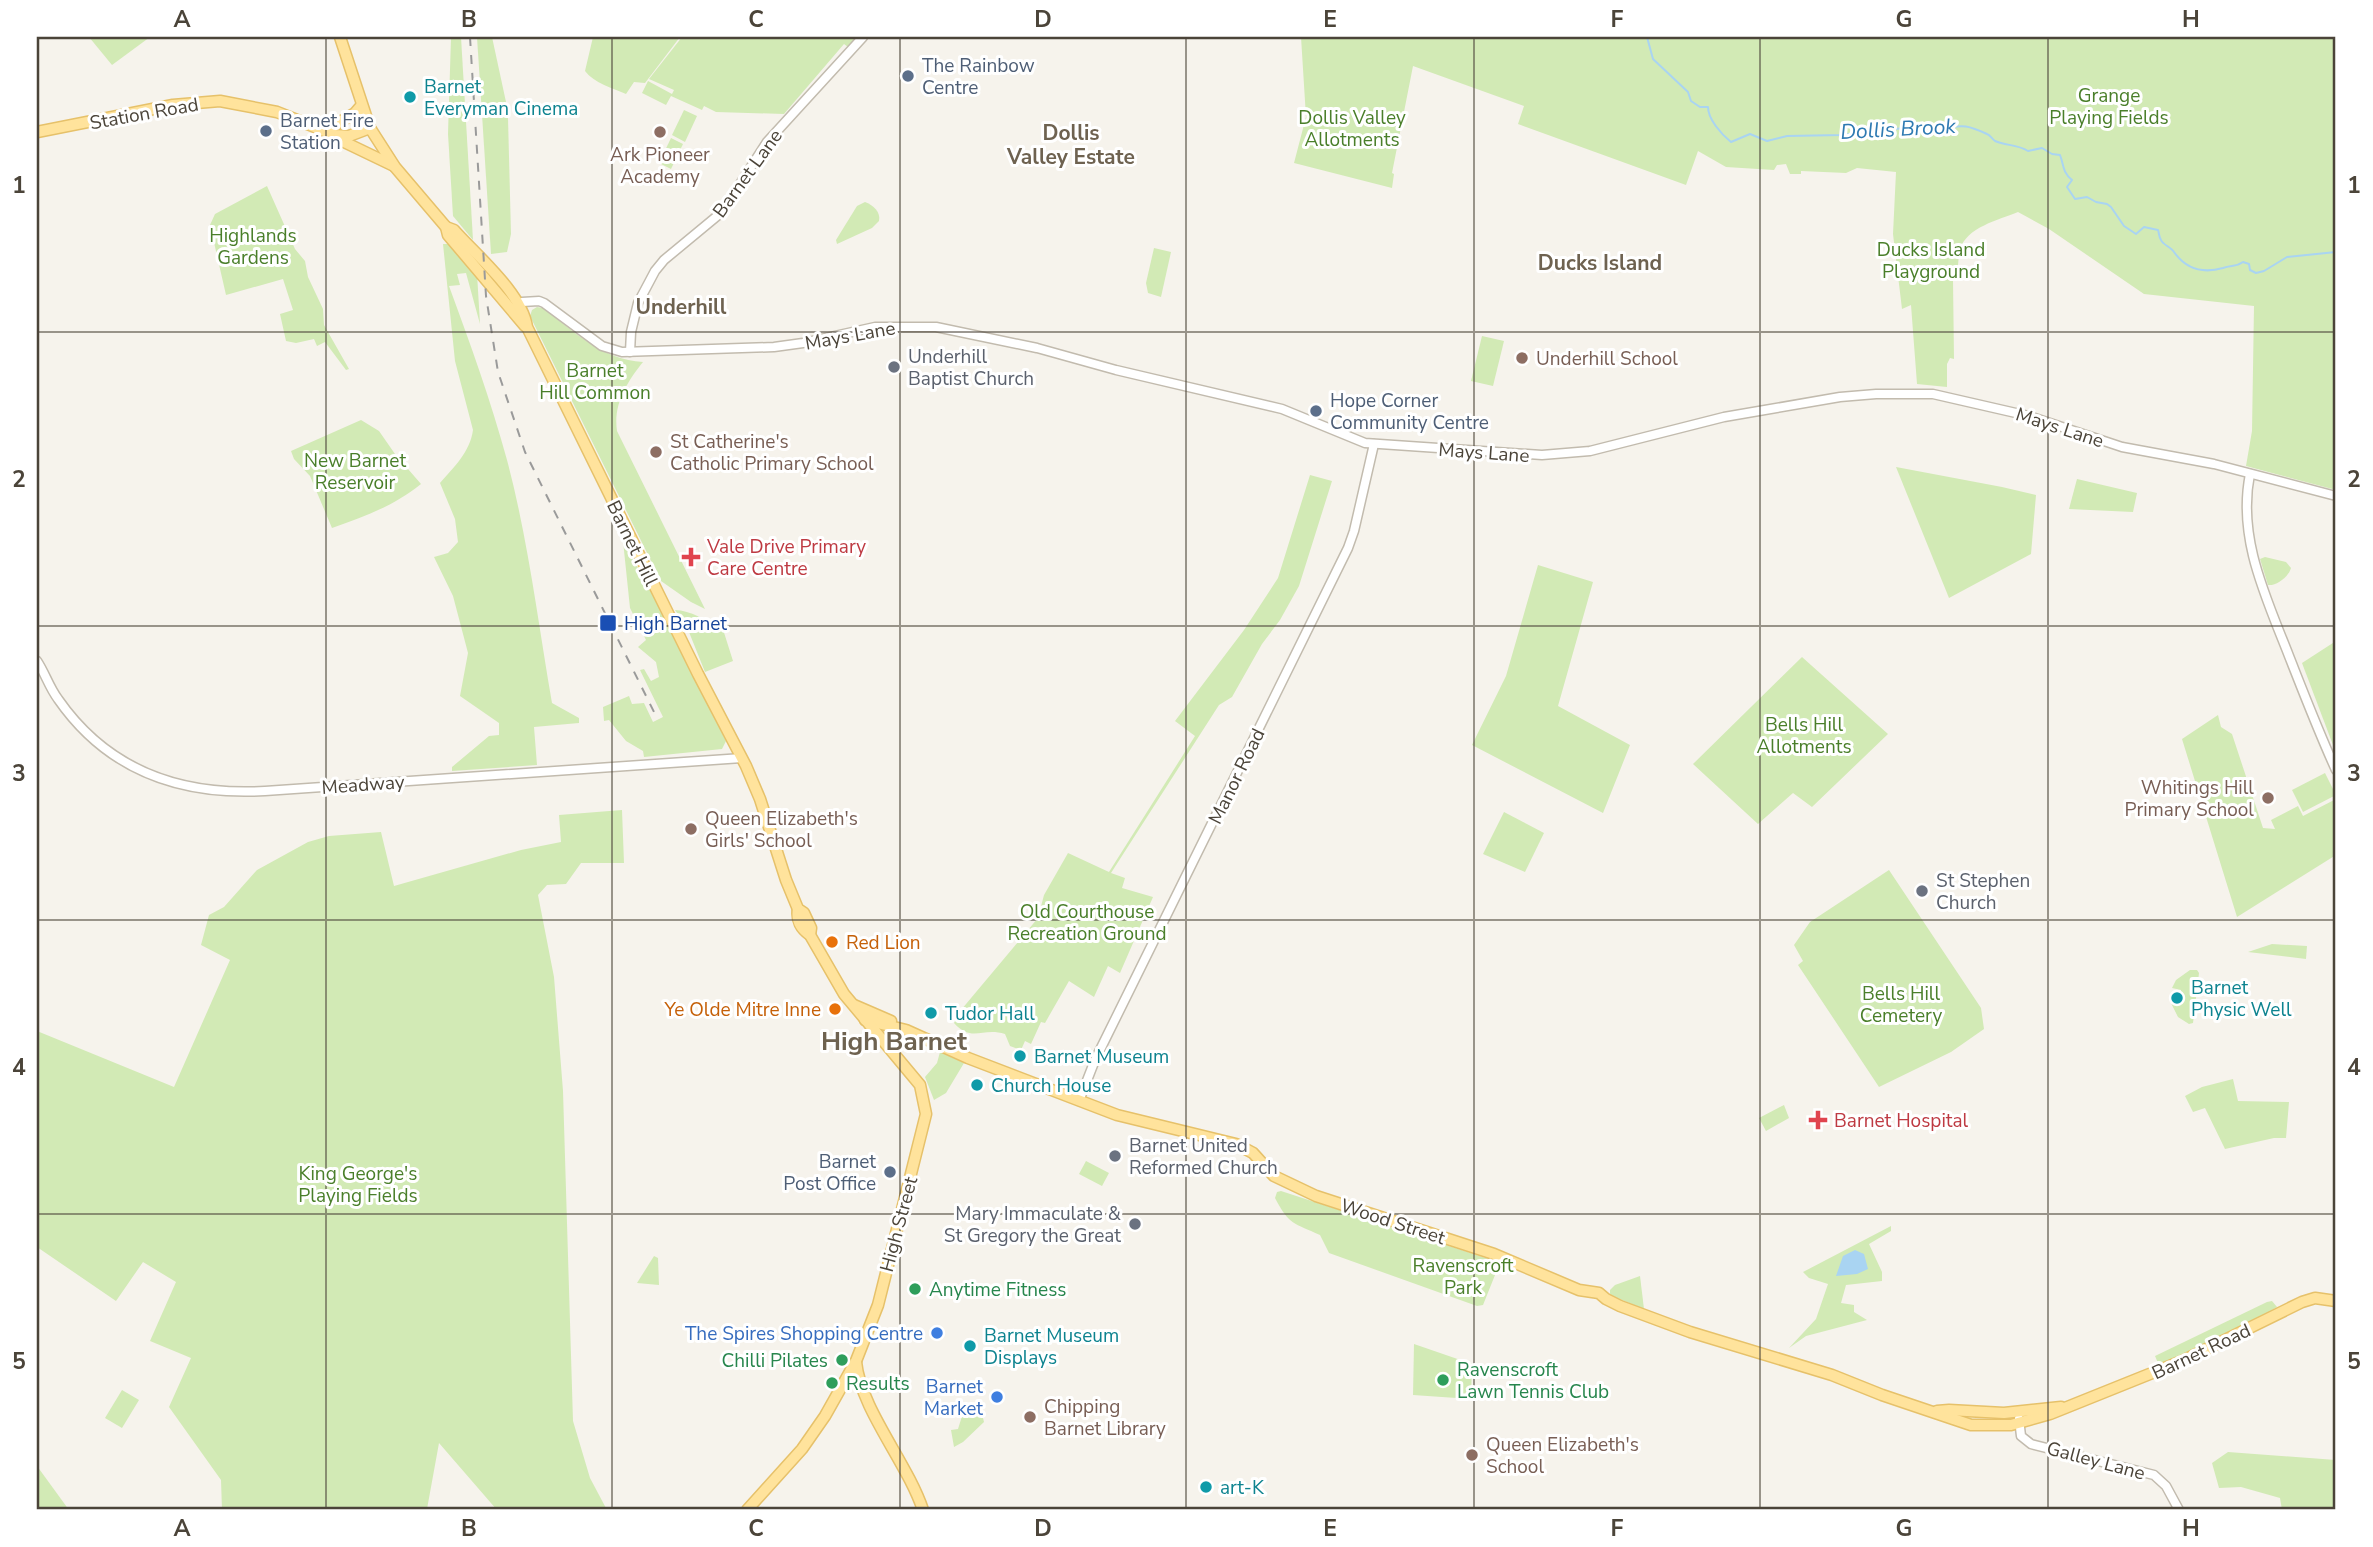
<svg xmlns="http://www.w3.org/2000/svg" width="2373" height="1547" viewBox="0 0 2373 1547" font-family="'Nunito Sans',sans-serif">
  <rect width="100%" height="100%" fill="#f6f3ec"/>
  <g fill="#d2eab5">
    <path d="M89,37H150L112,65Z"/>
    <path d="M451,37H461L473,240L453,216L448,134Z"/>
    <path d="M477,37H492L506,102L508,118L511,234L507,252L491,254Z"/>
    <path d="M593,37H680L645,83L634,82L626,94C612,88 594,83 585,71Z"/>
    <path d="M682,37H857L848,47L844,44L784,114L716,112L704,106L702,110L671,96L666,105L642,93L648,81L672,94L674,90L649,79Z"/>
    <path d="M1301,37H2336V490L2246,466L2252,431L2254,306L2144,294L2049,229L2018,212C1999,220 1966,227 1960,250C1957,261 1960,271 1953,280L1954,359L1950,358L1947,364V387L1917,384L1911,305L1902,309L1893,234L1896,172L1857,168L1846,173L1801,171V174H1790L1786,164L1777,165L1774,170L1726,167L1698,151L1686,185L1518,124L1524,106L1413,66L1392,173L1394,174L1392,188L1294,163L1306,117Z"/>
    <path d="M684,110L697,116L685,142L672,135Z"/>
    <path d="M671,138L683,144L671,169L659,163Z"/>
    <path d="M267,186L295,249L305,261L308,277L323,309L324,325L349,369L346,370L325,342L317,346L314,339L296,343L286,341L280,314L293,310L283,279L226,295L210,225L215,214Z"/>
    <path d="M865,202C873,205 881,212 879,221L872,228L837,244L836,240L857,206Z"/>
    <path d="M443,244H451L477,273L480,324L466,273L457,274L460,285L449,286C470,343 491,401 507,460C528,539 538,622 552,703L579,718V723L534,727L537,765L452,771V767L489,736L499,735V723L460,696L468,653L453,596L434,557L448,553L458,542L455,519L440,483C454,467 470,452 473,430L455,361Z"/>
    <path d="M1154,248L1171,252L1161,297L1148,293L1146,283Z"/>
    <path d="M537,307L543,308C573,331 603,360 643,362C627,382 613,404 617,431L705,609L691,602L661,581L530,316L532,310Z"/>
    <path d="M1482,336L1504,341L1493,386L1471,381Z"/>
    <path d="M361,420L379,431L395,454L421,484C394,506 365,516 332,528L310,476L294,459L291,451Z"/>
    <path d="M1896,467L2002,487L2036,495L2031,554L1949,598Z"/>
    <path d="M1310,475L1332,481L1299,586L1280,620L1262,644L1232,697L1219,705L1111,873L1125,878L1122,888L1153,897L1120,973L1108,966L1094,997L1069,981L1045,1023L1041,1022L1031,1044L1025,1041L1021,1050L1010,1046L1005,1034C982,1027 972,1043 954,1023L961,1010L1038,918L1044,895L1068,853L1109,872L1195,736L1175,721L1244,630L1278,578Z"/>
    <path d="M2077,479L2137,493L2133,512L2069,509Z"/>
    <path d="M623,541L658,604L726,741L722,749L644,757L643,751L626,741L609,720L604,721L603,707L629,696L632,704L644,703L653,722L663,717L640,670L644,669L651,681L659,677L656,662L638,647L646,640L630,608Z"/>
    <path d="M2265,557L2286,562L2291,568C2289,576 2277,586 2268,585L2260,559Z"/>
    <path d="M1538,565L1593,582L1558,706L1630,745L1603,813L1472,745L1506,676Z"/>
    <path d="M675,610C691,610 705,622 721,623L733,661L705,672L687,627Z"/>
    <path d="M2336,641V753L2302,663Z"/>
    <path d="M1802,657L1888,734L1812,807L1793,793L1758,824L1693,764Z"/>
    <path d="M2218,715L2221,727L2232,734L2263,828L2275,829L2271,820L2298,806L2303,816L2336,799V855L2237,917L2182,739Z"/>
    <path d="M2325,773L2336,795L2303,812L2292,790Z"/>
    <path d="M622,810L624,863H581L566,884L547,885L538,895L554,977L563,1091L573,1421L590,1478L607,1510H559L558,1508L555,1510H497L439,1443L427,1509L222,1510L221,1480L169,1407L191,1358L150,1341L176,1282L143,1262L116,1301L37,1247V1031L174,1087L230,960L201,945L209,915L224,907L257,870L308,842L329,836L381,832L394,886L521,850L561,842L559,815Z"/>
    <path d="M1504,812L1544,833L1525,872L1483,854Z"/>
    <path d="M1889,870L1981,1008L1984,1029L1951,1052L1879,1087L1798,965L1803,961L1794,945L1810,922Z"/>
    <path d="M2272,944L2307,946L2306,959L2248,952Z"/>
    <path d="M2190,970H2197L2199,973L2193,1023L2189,1024L2178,1017L2171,1003H2181V990L2172,988L2176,980Z"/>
    <path d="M940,1052L964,1063L946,1093L934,1100L925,1077L937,1063Z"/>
    <path d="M2233,1079L2238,1101L2289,1102L2286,1138H2274L2225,1149L2205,1108L2193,1112L2185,1096L2202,1087Z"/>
    <path d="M1784,1105L1789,1118L1766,1131L1759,1118Z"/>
    <path d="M1086,1161L1109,1173L1102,1186L1079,1174Z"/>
    <path d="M1281,1191L1498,1262L1499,1265L1483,1305L1477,1306L1329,1253L1320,1235C1294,1223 1289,1225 1275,1198L1277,1192Z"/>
    <path d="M1891,1226V1231L1869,1244L1882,1272V1281L1846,1285L1841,1303L1854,1305V1312L1867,1320L1806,1336L1789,1348L1816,1319L1828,1284L1809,1278L1803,1272Z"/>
    <path d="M654,1256L658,1258L659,1285L637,1283Z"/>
    <path d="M1640,1276L1644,1309L1610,1295V1290L1615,1285Z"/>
    <path d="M2272,1301L2277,1307L2253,1322L2161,1370L2155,1356L2267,1302Z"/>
    <path d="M1414,1344L1472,1364L1471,1399L1413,1395Z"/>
    <path d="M122,1390L139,1400L122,1428L105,1418Z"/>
    <path d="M974,1411L983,1418L984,1422L963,1442L954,1447L951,1430L958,1429L963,1413Z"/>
    <path d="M2228,1452L2336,1460V1510H2282L2280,1498L2241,1487L2219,1488L2212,1463Z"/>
    <path d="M37,1466L69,1510H37Z"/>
  </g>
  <path fill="#a9d4f2" d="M1855,1250L1864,1254L1868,1269L1857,1274L1836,1276L1843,1256Z"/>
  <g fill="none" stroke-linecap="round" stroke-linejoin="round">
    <path stroke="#a9d4f2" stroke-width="2" d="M1647,37L1653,59L1688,92L1691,101L1700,107H1708C1708,119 1721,134 1731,142L1750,134L1767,141L1787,136L1841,135L1913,127L1944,131C1960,122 1972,127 1987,134C1990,135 1992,139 1995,141C2006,146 2017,144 2028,151L2042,148L2052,154L2060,155C2064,165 2062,172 2072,180L2067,187L2075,199L2087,197L2096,202L2107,204L2111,207L2124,226L2136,234L2144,227L2158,230C2159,233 2159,237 2161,240C2163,245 2171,247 2174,252C2186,269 2202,274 2223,268C2232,265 2236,267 2243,262L2249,264L2250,270L2256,273L2264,271L2287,257L2336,252"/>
    <defs>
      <g id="minor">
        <path d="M516,309L522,302L539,301L544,303L602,346L622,352L774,347L803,343L875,327H936L1037,348L1116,370L1282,409L1365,443L1542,455L1590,451L1724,417L1840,397L1876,394H1933L2029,416L2122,447L2214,464L2336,496"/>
        <path d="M630,352L631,332L638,303L655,271L664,260L722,212L767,142L863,37"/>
        <path d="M2250,474C2237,538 2266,597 2289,656C2304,694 2319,733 2336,770"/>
        <path d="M37,661C45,673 49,687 58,699C108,771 180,796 265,791L742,758"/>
        <path d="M1079,1101L1095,1060L1348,548L1354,531L1374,444"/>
        <path d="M2019,1419L2021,1436L2031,1444L2154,1475L2166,1486L2179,1510"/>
      </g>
      <g id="major">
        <path d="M340,37L370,128L395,167L446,227L448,235L525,326"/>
        <path d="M325,131L355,113L361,106"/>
        <path d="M37,132L173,105L220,101L277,112L335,135L349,136L370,128"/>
        <path d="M339,136L342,141L394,166"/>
        <path d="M446,227L454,230C476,255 522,293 527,327L698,674L746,766L760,799L786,880L798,909L804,913L811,928L810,935"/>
        <path d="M854,1005L891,1021"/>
        <path d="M865,1020L906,1030L968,1058L1117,1115L1236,1144L1253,1153L1274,1176L1316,1196L1494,1254L1579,1290L1599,1293L1606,1299L1620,1306L1690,1332L1832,1375L1882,1395L1971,1425H2011L2050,1414L2182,1361L2302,1302L2315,1298L2336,1301"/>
        <path d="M856,1362C861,1410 907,1462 923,1510"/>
        <path d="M1937,1411L1949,1410L2004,1413L2061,1407"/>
        <path d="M747,1510L802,1449L825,1416L856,1361L878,1305L926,1114L920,1085L844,994L810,935C801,929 796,920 798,909"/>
      </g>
    </defs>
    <use href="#minor" stroke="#c2bbae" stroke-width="11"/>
    <use href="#major" stroke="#e6c16a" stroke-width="13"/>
    <use href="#minor" stroke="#fff" stroke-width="8"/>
    <use href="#major" stroke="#ffe39c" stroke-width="10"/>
    <path stroke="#9a9a9a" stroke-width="2" stroke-dasharray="9 9" stroke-linecap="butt" d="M470,37L486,296L498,372L525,452L656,716"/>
  </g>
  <path fill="none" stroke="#4b4439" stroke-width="2" stroke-opacity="0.55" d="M326,37V1510M612,37V1510M900,37V1510M1186,37V1510M1474,37V1510M1760,37V1510M2048,37V1510M37,332H2336M37,626H2336M37,920H2336M37,1214H2336"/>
  <g fill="#5c6f8a" stroke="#fff" stroke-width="2.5">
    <circle cx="908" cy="76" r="7"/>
    <circle cx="266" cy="131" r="7"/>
    <circle cx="1316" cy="411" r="7"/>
    <circle cx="890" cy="1172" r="7"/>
  </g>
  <g fill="#0f9aa8" stroke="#fff" stroke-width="2.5">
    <circle cx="410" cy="97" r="7"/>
    <circle cx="2177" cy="998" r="7"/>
    <circle cx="931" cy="1013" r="7"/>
    <circle cx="1020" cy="1056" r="7"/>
    <circle cx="977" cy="1085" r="7"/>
    <circle cx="970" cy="1346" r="7"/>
    <circle cx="1206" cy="1487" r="7"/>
  </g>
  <g fill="#8d6e63" stroke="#fff" stroke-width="2.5">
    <circle cx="660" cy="132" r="7"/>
    <circle cx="1522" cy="358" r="7"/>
    <circle cx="656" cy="452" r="7"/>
    <circle cx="2268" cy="798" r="7"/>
    <circle cx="691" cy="829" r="7"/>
    <circle cx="1030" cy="1417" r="7"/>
    <circle cx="1472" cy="1455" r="7"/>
  </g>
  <g fill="#6b7280" stroke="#fff" stroke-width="2.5">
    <circle cx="894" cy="367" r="7"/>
    <circle cx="1922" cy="891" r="7"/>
    <circle cx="1115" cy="1156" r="7"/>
    <circle cx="1135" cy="1224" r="7"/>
  </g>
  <g fill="#e0444e" stroke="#fff" stroke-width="2.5">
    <path d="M687.5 546.5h7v7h7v7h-7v7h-7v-7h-7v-7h7z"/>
    <path d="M1814.5 1109.5h7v7h7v7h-7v7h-7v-7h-7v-7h7z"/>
  </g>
  <rect fill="#1a4fb4" stroke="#fff" stroke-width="2.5" x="599" y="614" width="18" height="18" rx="3.5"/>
  <g fill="#e8710a" stroke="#fff" stroke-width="2.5">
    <circle cx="832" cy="942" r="7"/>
    <circle cx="835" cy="1009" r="7"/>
  </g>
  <g fill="#2e9e5b" stroke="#fff" stroke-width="2.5">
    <circle cx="915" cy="1289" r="7"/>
    <circle cx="842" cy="1360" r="7"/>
    <circle cx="1443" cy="1380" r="7"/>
    <circle cx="832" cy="1383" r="7"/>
  </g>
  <g fill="#3f7fe0" stroke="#fff" stroke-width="2.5">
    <circle cx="937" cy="1333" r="7"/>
    <circle cx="997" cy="1397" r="7"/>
  </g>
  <g text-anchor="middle" stroke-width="6" stroke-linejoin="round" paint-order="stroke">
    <g font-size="19" fill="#4e5e75" stroke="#fff" text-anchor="start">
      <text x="922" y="72">The Rainbow<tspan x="922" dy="22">Centre</tspan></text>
      <text x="280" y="127">Barnet Fire<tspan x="280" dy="22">Station</tspan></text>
      <text x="1330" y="407">Hope Corner<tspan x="1330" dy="22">Community Centre</tspan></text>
      <text x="876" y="1168" text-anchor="end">Barnet<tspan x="876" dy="22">Post Office</tspan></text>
    </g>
    <g font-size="19" fill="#0d838f" stroke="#fff" text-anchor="start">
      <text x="424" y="93">Barnet<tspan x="424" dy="22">Everyman Cinema</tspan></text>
      <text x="2191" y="994">Barnet<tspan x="2191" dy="22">Physic Well</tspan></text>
      <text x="945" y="1020">Tudor Hall</text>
      <text x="1034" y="1063">Barnet Museum</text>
      <text x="991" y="1092">Church House</text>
      <text x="984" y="1342">Barnet Museum<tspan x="984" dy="22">Displays</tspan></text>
      <text x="1220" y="1494">art-K</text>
    </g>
    <g font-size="19" fill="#4a7f2a" stroke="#fff">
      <text x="2109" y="102">Grange<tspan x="2109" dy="22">Playing Fields</tspan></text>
      <text x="1352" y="124">Dollis Valley<tspan x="1352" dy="22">Allotments</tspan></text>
      <text x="253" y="242">Highlands<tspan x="253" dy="22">Gardens</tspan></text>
      <text x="1931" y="256">Ducks Island<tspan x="1931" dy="22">Playground</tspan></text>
      <text x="595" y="377">Barnet<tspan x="595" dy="22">Hill Common</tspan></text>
      <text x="355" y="467">New Barnet<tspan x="355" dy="22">Reservoir</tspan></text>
      <text x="1804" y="731">Bells Hill<tspan x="1804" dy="22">Allotments</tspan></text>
      <text x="1087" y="918">Old Courthouse<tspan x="1087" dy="22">Recreation Ground</tspan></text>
      <text x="1901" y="1000">Bells Hill<tspan x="1901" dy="22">Cemetery</tspan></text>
      <text x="358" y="1180">King George's<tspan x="358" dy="22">Playing Fields</tspan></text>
      <text x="1463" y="1272">Ravenscroft<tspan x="1463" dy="22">Park</tspan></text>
    </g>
    <g font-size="19" fill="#4b4439" stroke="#fff">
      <text transform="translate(144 113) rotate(-10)" y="7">Station Road</text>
      <text transform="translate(747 173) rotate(-54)" y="7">Barnet Lane</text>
      <text transform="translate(850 335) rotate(-10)" y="7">Mays Lane</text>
      <text transform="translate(2060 427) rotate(18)" y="7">Mays Lane</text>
      <text transform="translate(1484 452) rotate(4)" y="7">Mays Lane</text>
      <text transform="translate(633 543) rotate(64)" y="7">Barnet Hill</text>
      <text transform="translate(1236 776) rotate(-64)" y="7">Manor Road</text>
      <text transform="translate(363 784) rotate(-4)" y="7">Meadway</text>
      <text transform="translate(1393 1221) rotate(18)" y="7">Wood Street</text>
      <text transform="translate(898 1224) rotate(-75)" y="7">High Street</text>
      <text transform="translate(2201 1351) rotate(-25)" y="7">Barnet Road</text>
      <text transform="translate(2096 1460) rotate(15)" y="7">Galley Lane</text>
    </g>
    <g font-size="19" fill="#785e54" stroke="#fff" text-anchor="start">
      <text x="660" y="161" text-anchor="middle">Ark Pioneer<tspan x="660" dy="22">Academy</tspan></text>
      <text x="1536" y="365">Underhill School</text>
      <text x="670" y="448">St Catherine's<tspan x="670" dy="22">Catholic Primary School</tspan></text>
      <text x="2254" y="794" text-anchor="end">Whitings Hill<tspan x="2254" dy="22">Primary School</tspan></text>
      <text x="705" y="825">Queen Elizabeth's<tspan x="705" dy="22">Girls' School</tspan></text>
      <text x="1044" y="1413">Chipping<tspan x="1044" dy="22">Barnet Library</tspan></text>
      <text x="1486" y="1451">Queen Elizabeth's<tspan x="1486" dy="22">School</tspan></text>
    </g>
    <g font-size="19" fill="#5b616d" stroke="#fff" text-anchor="start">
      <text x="908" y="363">Underhill<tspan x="908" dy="22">Baptist Church</tspan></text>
      <text x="1936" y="887">St Stephen<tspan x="1936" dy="22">Church</tspan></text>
      <text x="1129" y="1152">Barnet United<tspan x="1129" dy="22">Reformed Church</tspan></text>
      <text x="1121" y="1220" text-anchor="end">Mary Immaculate &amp;<tspan x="1121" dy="22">St Gregory the Great</tspan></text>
    </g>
    <g font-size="19" fill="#be3a42" stroke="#fff" text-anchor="start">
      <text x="707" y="553">Vale Drive Primary<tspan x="707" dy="22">Care Centre</tspan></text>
      <text x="1834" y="1127">Barnet Hospital</text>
    </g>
    <g font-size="19" fill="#164399" stroke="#fff" text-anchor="start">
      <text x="624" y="630">High Barnet</text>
    </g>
    <g font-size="19" fill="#c56008" stroke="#fff" text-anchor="start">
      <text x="846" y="949">Red Lion</text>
      <text x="821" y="1016" text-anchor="end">Ye Olde Mitre Inne</text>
    </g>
    <g font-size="19" fill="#27864d" stroke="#fff" text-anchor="start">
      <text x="929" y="1296">Anytime Fitness</text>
      <text x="828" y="1367" text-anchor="end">Chilli Pilates</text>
      <text x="1457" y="1376">Ravenscroft<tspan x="1457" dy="22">Lawn Tennis Club</tspan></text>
      <text x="846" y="1390">Results</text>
    </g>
    <g font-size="19" fill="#366cbe" stroke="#fff" text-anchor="end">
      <text x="923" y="1340">The Spires Shopping Centre</text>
      <text x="983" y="1393">Barnet<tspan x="983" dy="22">Market</tspan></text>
    </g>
    <g font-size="21" font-style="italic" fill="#2e7ab2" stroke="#fff">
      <text transform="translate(1898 129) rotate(-3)" y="7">Dollis Brook</text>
    </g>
    <g font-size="21" font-weight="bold" fill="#6e6250" stroke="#fff">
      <text x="1071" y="140">Dollis<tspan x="1071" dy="24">Valley Estate</tspan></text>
      <text x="1600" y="270">Ducks Island</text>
      <text x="681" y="314">Underhill</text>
    </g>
    <g font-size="26" font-weight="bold" fill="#6e6250" stroke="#fff">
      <text x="894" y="1050">High Barnet</text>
    </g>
  </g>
  <rect width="2373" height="1547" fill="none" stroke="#ffffff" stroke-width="77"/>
  <rect x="38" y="38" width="2296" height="1470" fill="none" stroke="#4b4439" stroke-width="2.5"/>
  <g font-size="23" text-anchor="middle" font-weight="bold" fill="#4b4439">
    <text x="182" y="27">A</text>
    <text x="469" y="27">B</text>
    <text x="756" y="27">C</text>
    <text x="1043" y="27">D</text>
    <text x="1330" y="27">E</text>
    <text x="1617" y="27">F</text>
    <text x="1904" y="27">G</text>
    <text x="2191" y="27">H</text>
    <text x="19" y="193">1</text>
    <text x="2354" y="193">1</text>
    <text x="19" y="487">2</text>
    <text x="2354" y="487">2</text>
    <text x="19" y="781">3</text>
    <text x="2354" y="781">3</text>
    <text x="19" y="1075">4</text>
    <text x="2354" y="1075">4</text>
    <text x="19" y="1369">5</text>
    <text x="2354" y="1369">5</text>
    <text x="182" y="1536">A</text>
    <text x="469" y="1536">B</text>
    <text x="756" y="1536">C</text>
    <text x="1043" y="1536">D</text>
    <text x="1330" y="1536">E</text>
    <text x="1617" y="1536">F</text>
    <text x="1904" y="1536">G</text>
    <text x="2191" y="1536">H</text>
  </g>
</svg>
